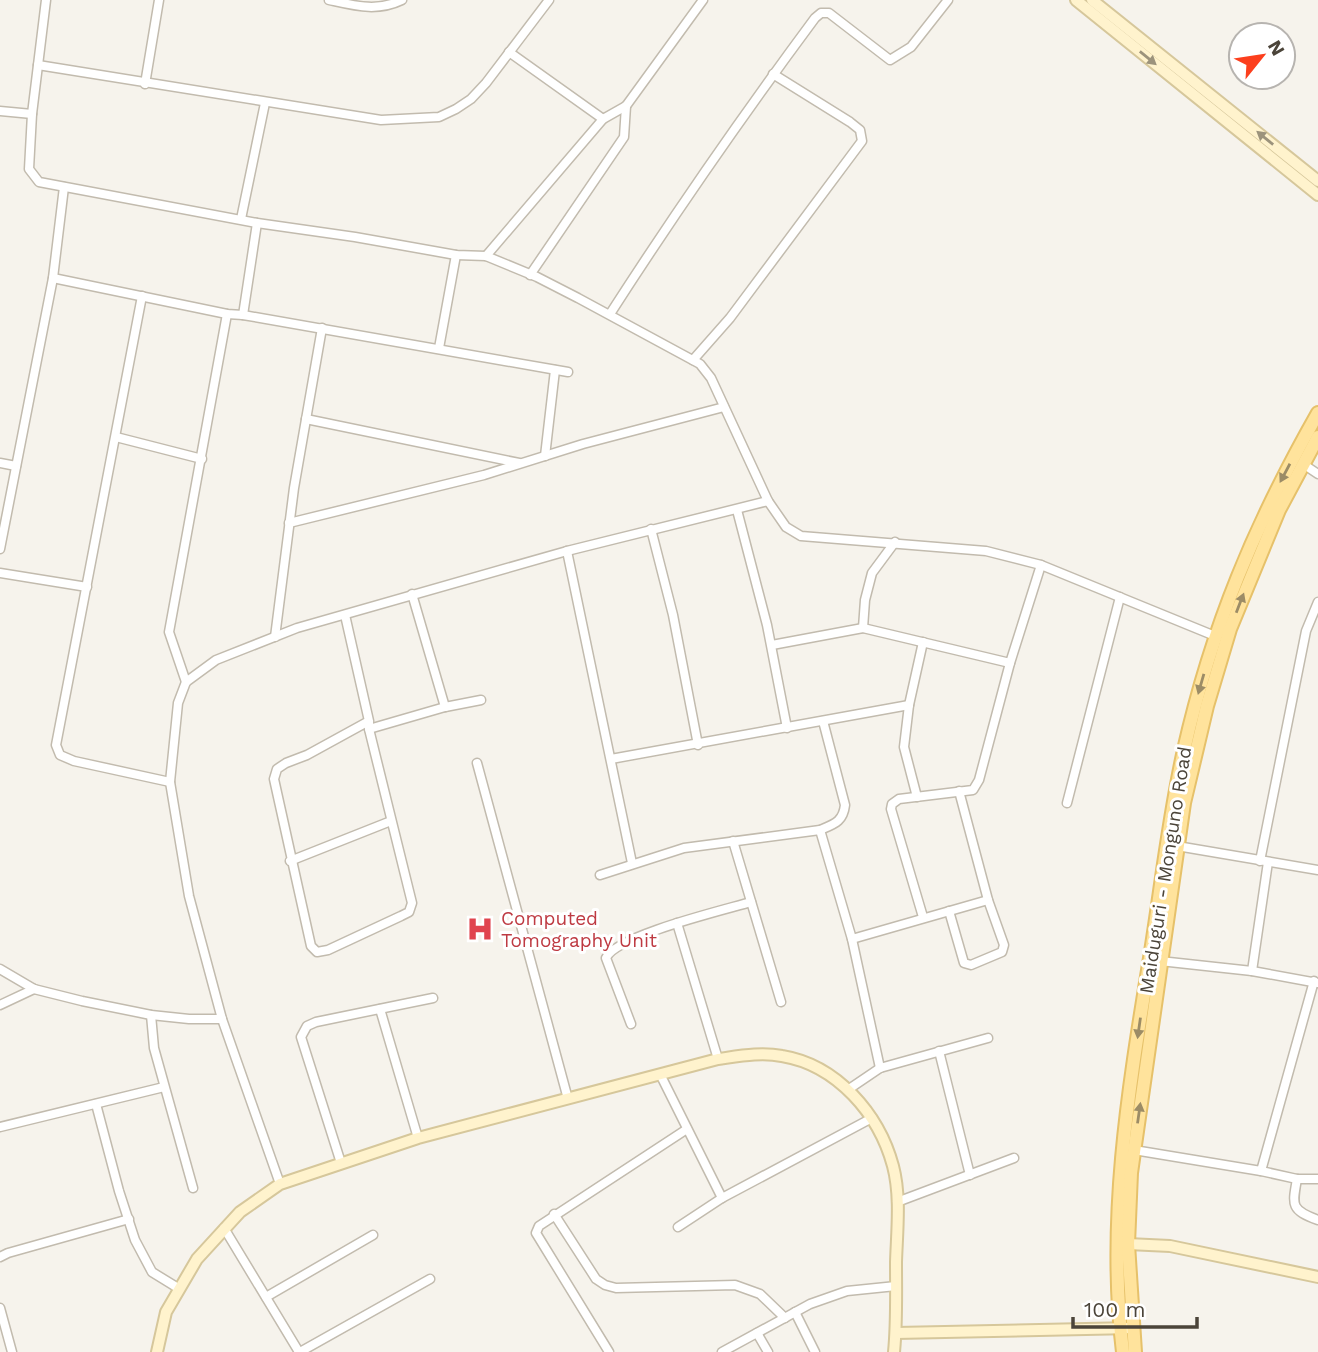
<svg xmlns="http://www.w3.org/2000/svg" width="1318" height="1352" viewBox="0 0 1318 1352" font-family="'Work Sans',sans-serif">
  <rect width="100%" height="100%" fill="#f6f3ec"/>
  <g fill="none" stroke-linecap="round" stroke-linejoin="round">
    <defs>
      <g id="street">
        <path d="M46,0L32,114L29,169L39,182L257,223L355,237L456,255L486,256L537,277L578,298L700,364L711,378L768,501L786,527L801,536L986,551L1041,565L1215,636"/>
        <path d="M329,0C356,6 377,12 402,0"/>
        <path d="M509,52L603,119"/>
        <path d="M38,65L381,120L439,117L456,109L471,99L486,83L549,0"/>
        <path d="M145,84L159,0"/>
        <path d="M0,111L32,114"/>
        <path d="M241,219L265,103"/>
        <path d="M486,256L603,119L626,106L703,0"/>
        <path d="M530,275L624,137L626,106"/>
        <path d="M53,278L227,314L243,315L568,372"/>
        <path d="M142,296L56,745L60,755L74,761L170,782"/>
        <path d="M610,314C675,213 743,115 815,18L821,13H829L890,60L911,47L948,0"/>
        <path d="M243,315L257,223"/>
        <path d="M439,348L456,255"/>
        <path d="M693,360L730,318L862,141L860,130L850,122L773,74"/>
        <path d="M306,419L519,463"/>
        <path d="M116,437L202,459"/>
        <path d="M545,456L555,370"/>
        <path d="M0,463L16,466"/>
        <path d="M1303,464L1318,474"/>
        <path d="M737,510L767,625L787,728"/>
        <path d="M289,523L484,475L583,444L724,407"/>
        <path d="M651,529L673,615L698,745"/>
        <path d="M0,549L53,278L64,187"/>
        <path d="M567,551L632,863"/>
        <path d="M0,573L87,587"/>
        <path d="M412,594L445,707"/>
        <path d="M345,615L369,721V729L412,903L409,912L401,916L328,950L317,952L311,946L274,779L277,769L286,763L307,755L369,721"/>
        <path d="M863,628L865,600L872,573L895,542"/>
        <path d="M275,637L294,488L322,328"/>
        <path d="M772,645L863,628L1010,663"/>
        <path d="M186,682L169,632L227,314"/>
        <path d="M369,729L445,707L481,700"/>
        <path d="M611,759L909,705"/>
        <path d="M477,763L568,1099"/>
        <path d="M917,797L904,747L909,705L923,642"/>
        <path d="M1067,803L1120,597"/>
        <path d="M820,830L852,939L880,1068"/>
        <path d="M733,841L781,1002"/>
        <path d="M1177,846L1318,870"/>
        <path d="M290,861L391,821"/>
        <path d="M1260,861L1306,631L1318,602"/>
        <path d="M600,875L684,848L820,830C834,824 843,822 845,805L823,721"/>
        <path d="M949,911L964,963L971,965L1002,952L1004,945L988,900L959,791"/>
        <path d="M923,917L891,809L892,804L899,799L973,790L979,780L1010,663L1041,565"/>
        <path d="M677,923L718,1059"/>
        <path d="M852,939L988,900"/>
        <path d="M1160,961L1252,971L1318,983"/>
        <path d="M0,969L34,989L82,1001L151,1015L189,1019H222"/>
        <path d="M1252,971L1268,862"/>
        <path d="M0,1005L34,989"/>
        <path d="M380,1009L418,1138"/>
        <path d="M151,1015L154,1048L193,1188"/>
        <path d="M631,1024L606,958C615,936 724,910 751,902"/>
        <path d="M939,1051L970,1175"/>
        <path d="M660,1074L722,1198"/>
        <path d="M849,1089L880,1068L988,1038"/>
        <path d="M96,1104L119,1191L135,1240L152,1272L178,1288"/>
        <path d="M0,1127L164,1087"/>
        <path d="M1134,1150L1261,1171L1297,1179H1318"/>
        <path d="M341,1163L301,1037L307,1026L316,1022L433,998"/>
        <path d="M1261,1171L1314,981"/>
        <path d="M1297,1179C1292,1206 1291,1210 1318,1220"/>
        <path d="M280,1184L222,1019L189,896L170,782L178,703L186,682L216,660L297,628L567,551L768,501"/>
        <path d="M897,1202L1014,1158"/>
        <path d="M554,1214L596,1279L605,1285L616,1288L735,1285L760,1294L785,1318"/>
        <path d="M678,1227L722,1198L872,1118"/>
        <path d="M224,1228L299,1352"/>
        <path d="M0,1257L8,1253L129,1219"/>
        <path d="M266,1297L373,1235"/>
        <path d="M0,1308L12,1352"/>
        <path d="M795,1312L815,1352"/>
        <path d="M757,1333L768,1352"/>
        <path d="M300,1352L430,1279"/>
        <path d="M609,1352L536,1233L539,1226L687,1129"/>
        <path d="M722,1352L810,1304L847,1291L896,1286"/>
      </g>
      <g id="secondary">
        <path d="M1076,0L1318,195"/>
        <path d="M1092,0L1318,181"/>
        <path d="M1128,1244L1170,1246L1318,1277"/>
        <path d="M896,1333L1133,1328"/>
        <path d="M157,1352L166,1312L197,1259L240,1212L280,1184L418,1138L718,1059C740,1056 761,1052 782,1056C837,1065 879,1114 893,1166C901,1196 897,1231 896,1262C896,1292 897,1322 894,1352"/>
      </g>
      <g id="primary">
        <path d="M1123,1352C1107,1222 1128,1092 1149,964C1161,892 1168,821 1184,750C1212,626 1255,524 1318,413"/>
        <path d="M1135,1352L1128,1244L1131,1173L1184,803L1207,706L1230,629L1279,510L1318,437"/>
      </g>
    </defs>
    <use href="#street" stroke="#c2bbae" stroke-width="11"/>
    <use href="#secondary" stroke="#d6c79b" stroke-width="14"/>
    <use href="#primary" stroke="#e6c16a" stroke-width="16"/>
    <use href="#street" stroke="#fff" stroke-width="8"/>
    <use href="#secondary" stroke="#fff3cd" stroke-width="10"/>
    <use href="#primary" stroke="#ffe39c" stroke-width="12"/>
  </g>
  <defs><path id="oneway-solid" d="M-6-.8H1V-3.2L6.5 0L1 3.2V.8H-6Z" transform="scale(1.75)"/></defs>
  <g fill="#9c937c">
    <use href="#oneway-solid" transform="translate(1148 58) rotate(39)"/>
    <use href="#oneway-solid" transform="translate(1265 138) rotate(-141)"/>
  </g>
  <g fill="#9c8c66">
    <use href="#oneway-solid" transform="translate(1285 473) rotate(118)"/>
    <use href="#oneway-solid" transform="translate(1240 603) rotate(-69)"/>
    <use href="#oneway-solid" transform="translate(1201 684) rotate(106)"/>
    <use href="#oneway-solid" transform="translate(1139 1028) rotate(98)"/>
    <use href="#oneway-solid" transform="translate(1139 1113) rotate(-82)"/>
  </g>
  <defs>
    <symbol id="hospital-bare" viewBox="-9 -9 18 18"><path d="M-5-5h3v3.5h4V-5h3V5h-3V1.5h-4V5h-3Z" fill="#e0444e" stroke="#fff" stroke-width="2.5" paint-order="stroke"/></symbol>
  </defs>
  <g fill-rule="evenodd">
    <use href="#hospital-bare" x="461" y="910" width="38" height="38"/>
  </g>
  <g text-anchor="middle" stroke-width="6" stroke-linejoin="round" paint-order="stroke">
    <g font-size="19" fill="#4b4439" stroke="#fff">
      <text transform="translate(1165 870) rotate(-81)" y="7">Maiduguri - Monguno Road</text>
    </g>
    <g font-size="19" fill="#be3a42" stroke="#fff" text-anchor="start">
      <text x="501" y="925">Computed<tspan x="501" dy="22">Tomography Unit</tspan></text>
    </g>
  </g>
  <g transform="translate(1262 56) rotate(60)"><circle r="33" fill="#ffffff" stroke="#b7b4b0" stroke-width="2"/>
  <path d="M0-5L12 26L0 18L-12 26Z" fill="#fc3f1d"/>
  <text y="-10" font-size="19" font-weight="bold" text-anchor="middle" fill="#4b4439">N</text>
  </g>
  <path d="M1073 1317v10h124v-10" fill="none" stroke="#4b4439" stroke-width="3.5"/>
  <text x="1084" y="1317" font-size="21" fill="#4b4439" stroke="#ffffff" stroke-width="5" paint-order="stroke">100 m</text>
</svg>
